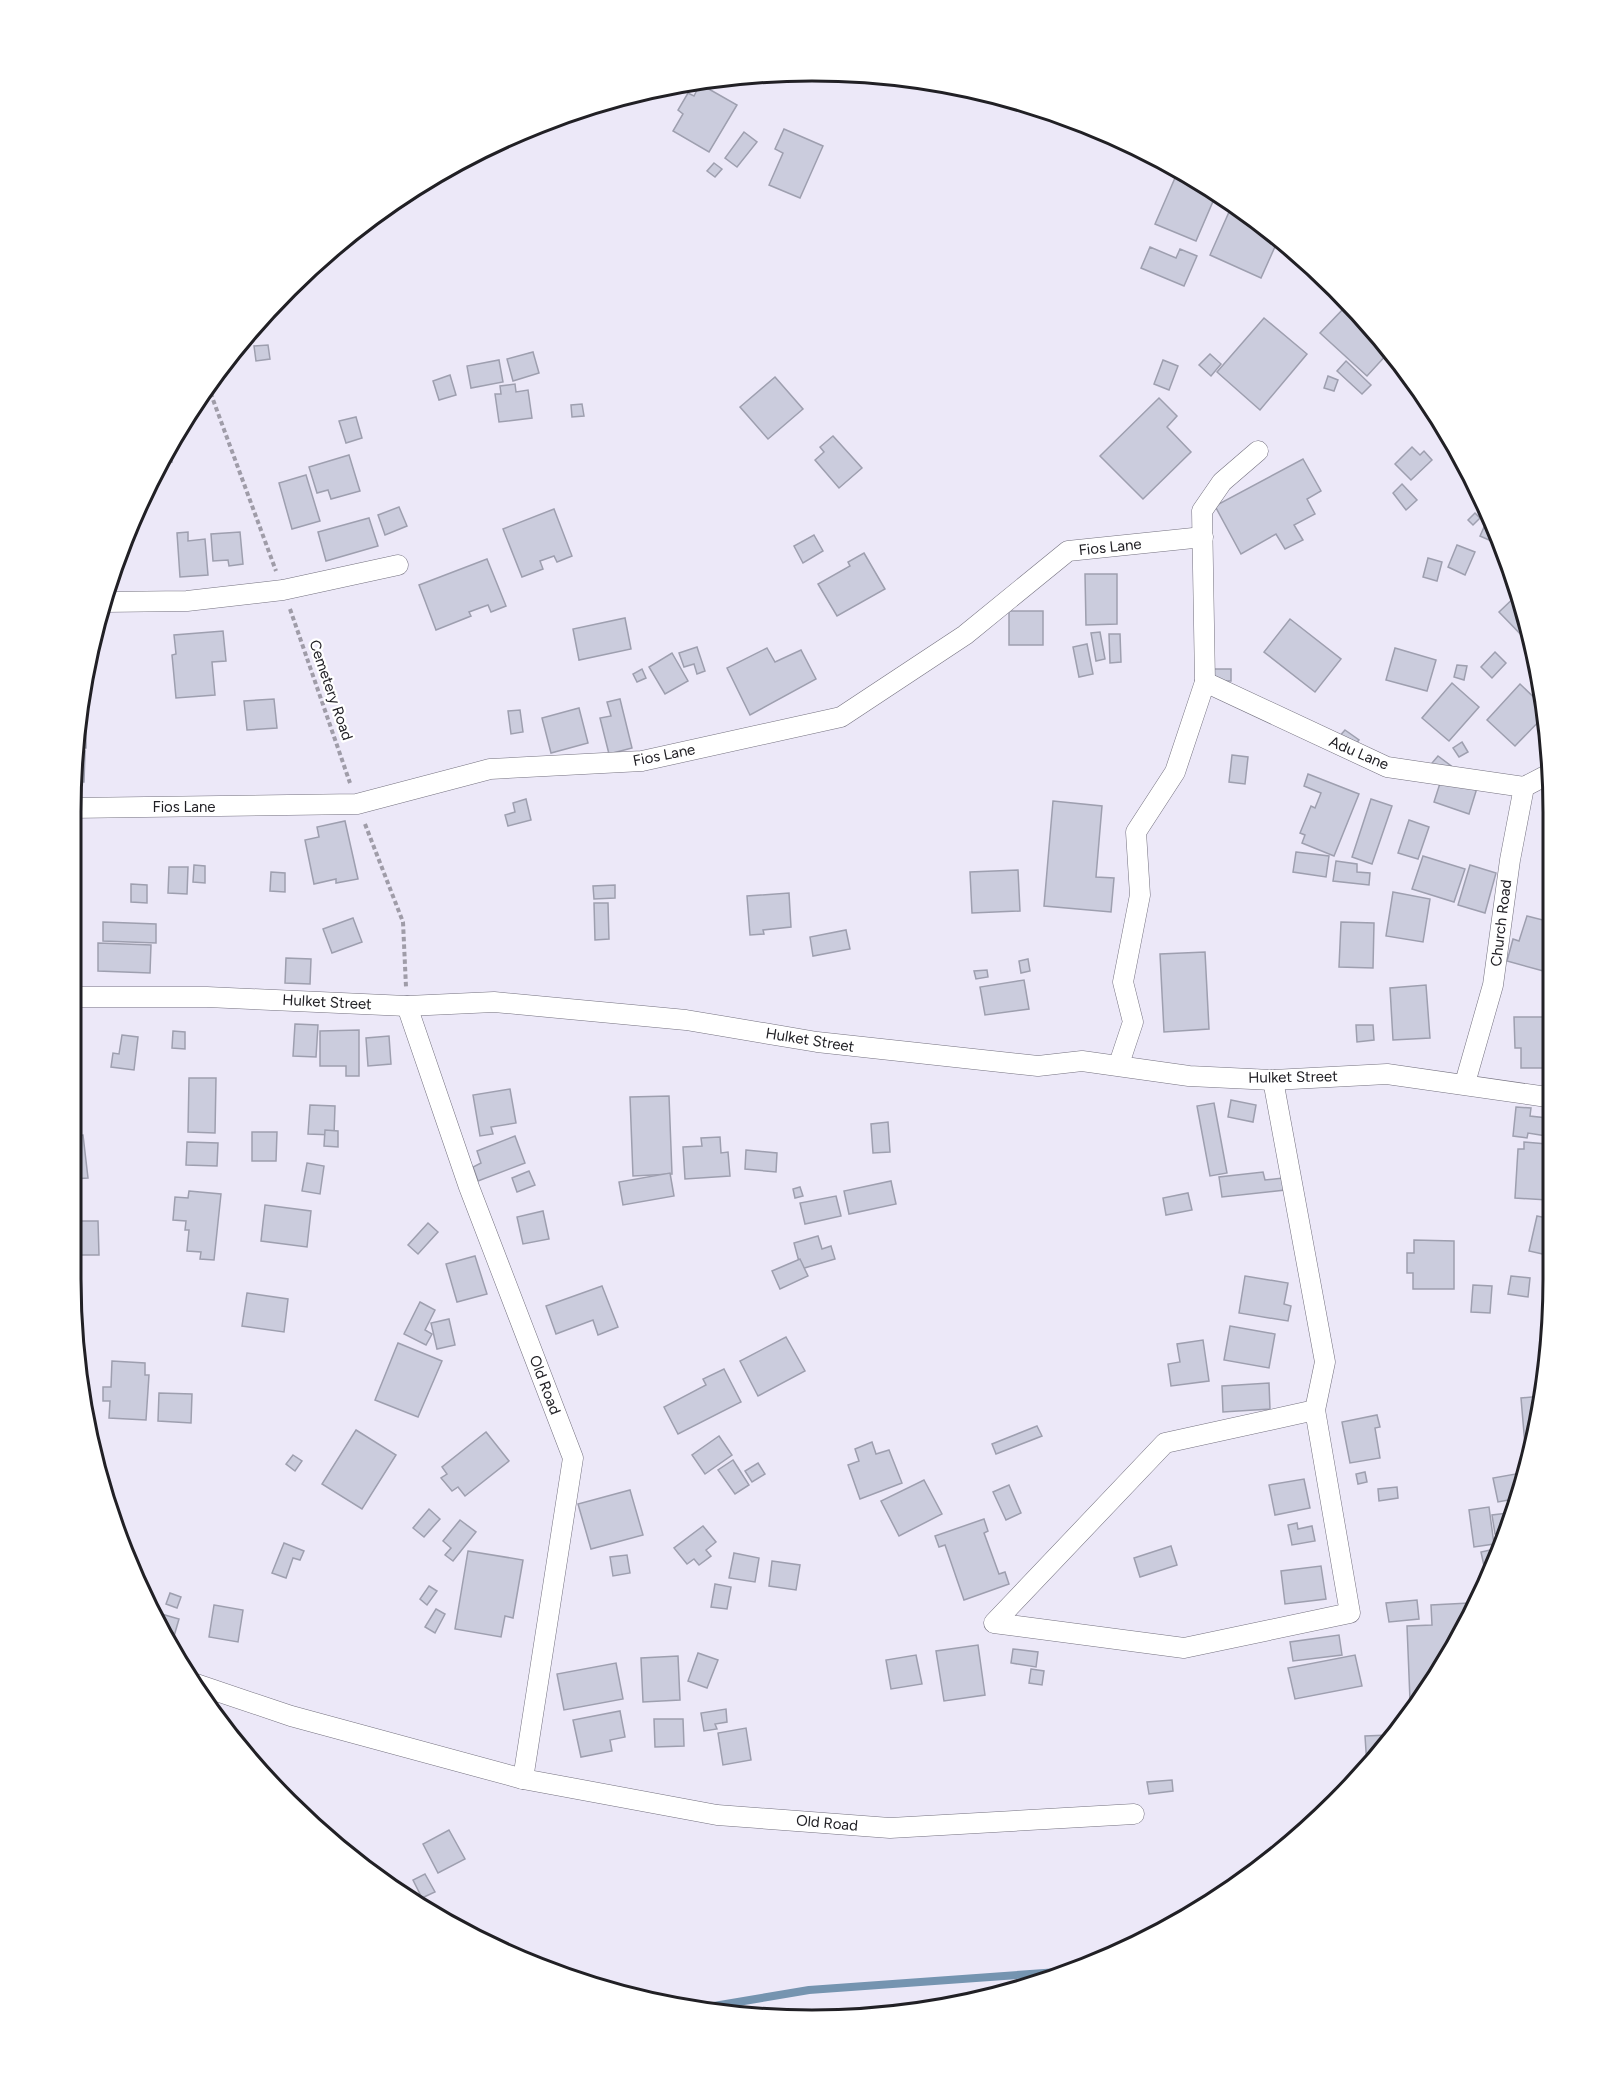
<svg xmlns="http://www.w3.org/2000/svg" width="1624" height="2091" viewBox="0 0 1624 2091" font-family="Figtree,sans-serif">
  <rect width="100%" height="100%" fill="#ece8f8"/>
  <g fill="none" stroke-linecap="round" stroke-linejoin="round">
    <path stroke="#7594b0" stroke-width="8" d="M708,2007L809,1990L1072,1971"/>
  </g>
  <g fill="#cbccdd" stroke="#9e9faf" stroke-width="1.5">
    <path d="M700,84L737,105L709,152L673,131L683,114L678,110L688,93L694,96Z"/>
    <path d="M784,129L823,146L800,198L769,185L783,153L775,149Z"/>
    <path d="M744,132L757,142L737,167L725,158Z"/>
    <path d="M714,163L722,169L715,177L707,171Z"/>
    <path d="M1178,171L1217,192L1196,241L1155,224Z"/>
    <path d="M1233,203L1278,240L1261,278L1210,255Z"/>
    <path d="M1150,247L1176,258L1180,249L1197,256L1184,286L1141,268Z"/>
    <path d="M1343,295L1389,352L1367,376L1320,333L1345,307L1338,301Z"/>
    <path d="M1264,318L1307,354L1260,410L1217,372Z"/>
    <path d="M268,345L270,359L256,361L254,346Z"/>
    <path d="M533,352L539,373L513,381L507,359Z"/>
    <path d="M1210,354L1221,364L1211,376L1199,365Z"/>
    <path d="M499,360L503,382L471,388L467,366Z"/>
    <path d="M1163,360L1178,366L1169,390L1154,384Z"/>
    <path d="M1346,361L1371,385L1362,394L1337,371Z"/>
    <path d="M450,375L456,395L439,400L433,381Z"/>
    <path d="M1328,376L1338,380L1334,391L1324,388Z"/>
    <path d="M775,377L803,409L768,439L740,407Z"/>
    <path d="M515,384L516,392L528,390L532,418L499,422L495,394H501L500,386Z"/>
    <path d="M1159,398L1177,416L1167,427L1191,452L1143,499L1100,456Z"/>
    <path d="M582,404L584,416L572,417L571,405Z"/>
    <path d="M356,417L362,438L346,443L339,421Z"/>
    <path d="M833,436L862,468L839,488L815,460L824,452L820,447Z"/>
    <path d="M171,446L172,462L160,463Z"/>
    <path d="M1412,447L1420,455L1424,451L1432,460L1411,480L1395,464Z"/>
    <path d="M349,455L360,491L331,499L328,490L317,493L309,467Z"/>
    <path d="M1303,459L1321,491L1307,499L1315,514L1294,525L1303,540L1285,549L1276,534L1241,554L1215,506Z"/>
    <path d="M306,475L320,521L292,529L279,483Z"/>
    <path d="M1402,484L1417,500L1406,510L1393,493Z"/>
    <path d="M399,507L407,526L385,535L378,515Z"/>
    <path d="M554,509L572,556L557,562L554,556L540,561L543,569L522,577L503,529Z"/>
    <path d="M1475,513L1480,518L1473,525L1468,520Z"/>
    <path d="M369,518L378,546L326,561L318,532Z"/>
    <path d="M1485,525L1493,531L1489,540L1480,536Z"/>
    <path d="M188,532V541L205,539L208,575L180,577L177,533Z"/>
    <path d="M240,532L243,564L229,566L228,560L213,561L211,534Z"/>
    <path d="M814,535L823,551L803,563L794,546Z"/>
    <path d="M1457,545L1475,552L1465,575L1448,567Z"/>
    <path d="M864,553L885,589L837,616L818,584L850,566L848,562Z"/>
    <path d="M1428,558L1442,562L1437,581L1423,577Z"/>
    <path d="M487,559L506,606L491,612L488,605L469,612L471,616L436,630L419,585Z"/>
    <path d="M1085,574H1117V624L1086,625Z"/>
    <path d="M1519,593L1530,644L1499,612Z"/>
    <rect x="1009" y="611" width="34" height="34"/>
    <path d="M625,618L631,649L579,660L573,629Z"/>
    <path d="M1290,619L1341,659L1315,692L1264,652Z"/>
    <path d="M223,631L226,661L212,662L215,695L176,698L172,655L176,654L174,635Z"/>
    <path d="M1100,632L1105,659L1096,661L1091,633Z"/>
    <path d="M1109,634H1120L1121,662L1110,663Z"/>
    <path d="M1087,644L1093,674L1079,677L1073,647Z"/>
    <path d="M697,647L705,671L697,674L694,664L684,667L679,653Z"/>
    <path d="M767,648L775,662L801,650L816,679L750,715L727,668Z"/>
    <path d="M1395,648L1436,660L1427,691L1386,680Z"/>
    <path d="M1495,652L1506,663L1492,678L1481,667Z"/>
    <path d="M672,653L688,681L665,694L649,667Z"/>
    <path d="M1457,665L1467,666L1464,680L1454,677Z"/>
    <path d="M642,669L646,678L637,682L633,674Z"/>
    <rect x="1206" y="669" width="25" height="12"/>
    <path d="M1452,683L1479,707L1449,741L1422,718Z"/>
    <path d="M1520,684L1545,708L1547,713L1515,746L1487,720Z"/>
    <path d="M87,690H89V707L83,706Z"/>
    <path d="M274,699L277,728L247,730L244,701Z"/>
    <path d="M620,699L632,748L609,754L600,718L611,716L607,702Z"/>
    <path d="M579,708L588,743L551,753L542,718Z"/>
    <path d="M520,710L523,732L511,734L508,711Z"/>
    <path d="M82,711L86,712V748L75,747Z"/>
    <path d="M1345,730L1359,740L1352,749L1338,738Z"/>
    <path d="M1462,742L1468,752L1459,757L1453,748Z"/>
    <path d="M75,751H85L84,782H72Z"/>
    <path d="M1232,755L1248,757L1245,784L1229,782Z"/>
    <path d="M1438,756L1454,768L1427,769Z"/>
    <path d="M1308,774L1359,794L1334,856L1302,843L1305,835L1300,833L1311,806L1315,808L1321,793L1304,786Z"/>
    <path d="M1442,777L1477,788L1469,814L1434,802Z"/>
    <path d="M526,799L531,820L508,826L505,815L515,812L513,803Z"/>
    <path d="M1371,799L1392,806L1372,864L1352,857Z"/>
    <path d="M1053,801L1102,806L1096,877L1114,878L1111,912L1044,906Z"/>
    <path d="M1409,820L1429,827L1418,859L1398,853Z"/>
    <path d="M345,821L358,879L336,883V879L314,884L305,840L319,837L317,827Z"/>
    <path d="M1296,852L1329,856L1326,877L1293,872Z"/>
    <path d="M1423,856L1465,869L1454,902L1412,889Z"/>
    <path d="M1336,861L1357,864V872L1370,873L1369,885L1333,881Z"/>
    <path d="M194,865L205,866V883L193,882Z"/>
    <path d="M1470,865L1496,873L1485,913L1458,905Z"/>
    <path d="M169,867H188L187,894L168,893Z"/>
    <path d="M1018,870L1020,911L972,913L970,872Z"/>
    <path d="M271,872L285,873V892L270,891Z"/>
    <path d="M131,884L147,885V903L131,902Z"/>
    <path d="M615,885V898L594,899L593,886Z"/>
    <path d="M1393,892L1430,899L1423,942L1386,936Z"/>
    <path d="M789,893L791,927L763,930L764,934L750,935L747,896Z"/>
    <path d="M594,903H608L609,939L595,940Z"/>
    <path d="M1527,916L1547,921V972L1507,961L1513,939L1519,941Z"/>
    <path d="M353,918L362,942L332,953L323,929Z"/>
    <path d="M103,922L156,924V943L103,941Z"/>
    <path d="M1341,922L1374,923L1373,968L1339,967Z"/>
    <path d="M846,930L850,949L813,956L810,937Z"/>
    <path d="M98,943L151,945L150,973L98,971Z"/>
    <path d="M1205,952L1209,1029L1164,1032L1160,954Z"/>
    <path d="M286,958L311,959L310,984L285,983Z"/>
    <path d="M1028,959L1030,971L1021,973L1019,961Z"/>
    <path d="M987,970L988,977L976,979L974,971Z"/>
    <path d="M1024,980L1029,1009L985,1015L980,987Z"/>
    <path d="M1426,985L1430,1038L1393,1040L1390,988Z"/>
    <path d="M1514,1017H1547V1068H1521V1048H1515Z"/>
    <path d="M295,1024L318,1025L316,1057L293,1056Z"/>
    <path d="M1356,1025H1373L1374,1040L1357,1042Z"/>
    <path d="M359,1030V1076H346V1066H320V1031Z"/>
    <path d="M173,1031L185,1032V1049L172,1048Z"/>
    <path d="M122,1035L138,1037L134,1070L111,1067L113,1053L119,1054Z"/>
    <path d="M389,1036L391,1064L368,1066L366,1038Z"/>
    <path d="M189,1078H216L215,1133L188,1132Z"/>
    <path d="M510,1089L516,1123L491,1127L493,1134L480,1136L473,1095Z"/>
    <path d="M669,1096L672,1174L633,1176L630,1097Z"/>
    <path d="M1231,1100L1256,1105L1253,1122L1228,1117Z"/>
    <path d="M1214,1103L1227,1173L1210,1176L1197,1106Z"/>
    <path d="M310,1105L335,1106L334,1135L308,1134Z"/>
    <path d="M1516,1107L1531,1108L1530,1116L1547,1118V1136L1528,1133L1527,1138L1513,1136Z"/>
    <path d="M888,1122L890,1152L873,1153L871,1124Z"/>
    <path d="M325,1130L338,1131V1147L324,1146Z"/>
    <path d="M252,1132H277L276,1161H252Z"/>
    <path d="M83,1135L88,1178L71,1179V1136Z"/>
    <path d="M515,1136L525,1163L478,1181L473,1167L481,1163L477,1151Z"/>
    <path d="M720,1137L721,1153L728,1152L730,1176L685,1179L683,1147L702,1146L701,1138Z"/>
    <path d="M187,1142L218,1143L217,1166L186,1165Z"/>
    <path d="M1524,1142L1547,1144V1200L1515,1198L1518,1149H1524Z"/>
    <path d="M746,1150L777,1153L776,1172L745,1169Z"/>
    <path d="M307,1163L324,1166L320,1194L302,1191Z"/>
    <path d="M529,1171L535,1185L517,1192L512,1178Z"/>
    <path d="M1263,1172L1265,1180L1283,1178L1285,1190L1222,1197L1219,1177Z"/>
    <path d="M670,1173L674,1196L623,1205L619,1182Z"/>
    <path d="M891,1181L896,1204L849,1214L844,1191Z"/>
    <path d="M800,1187L803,1196L795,1198L793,1189Z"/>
    <path d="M189,1191L221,1194L214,1260L200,1259L201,1252L187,1251L189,1230H185L186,1221L173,1220L175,1197L188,1198Z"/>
    <path d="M1188,1193L1192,1210L1166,1215L1163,1198Z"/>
    <path d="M836,1196L841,1216L805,1224L800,1203Z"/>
    <path d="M265,1205L311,1211L307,1247L261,1241Z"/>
    <path d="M543,1211L549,1239L523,1244L517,1217Z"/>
    <path d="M1537,1216L1547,1218V1255L1529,1251Z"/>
    <path d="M71,1221H98L99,1255H71Z"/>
    <path d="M428,1223L438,1232L418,1254L408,1245Z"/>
    <path d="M818,1236L822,1249L831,1246L835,1259L801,1269L794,1243Z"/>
    <path d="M1414,1240L1454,1241V1289H1413V1273H1407V1253H1414Z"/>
    <path d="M475,1256L487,1294L457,1302L446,1264Z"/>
    <path d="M800,1259L808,1276L780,1289L772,1271Z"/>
    <path d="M1245,1276L1288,1283L1284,1304L1291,1306L1288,1321L1239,1313Z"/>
    <path d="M1511,1276L1530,1278L1528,1297L1508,1294Z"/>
    <path d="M1473,1285L1492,1286L1490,1313L1471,1312Z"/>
    <path d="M602,1286L618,1327L598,1335L593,1320L556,1334L546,1306Z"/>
    <path d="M247,1293L288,1299L284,1332L242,1326Z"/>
    <path d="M420,1302L435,1310L425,1330L432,1334L426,1345L404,1334Z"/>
    <path d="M449,1319L455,1345L437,1349L431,1323Z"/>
    <path d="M1230,1326L1275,1334L1269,1368L1224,1360Z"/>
    <path d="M786,1337L805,1371L758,1396L740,1361Z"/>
    <path d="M1203,1340L1209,1381L1171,1386L1168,1364L1180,1362L1177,1344Z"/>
    <path d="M398,1343L442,1361L418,1417L375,1400Z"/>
    <path d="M112,1361L145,1363V1375H149L146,1420L109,1418L110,1401H103V1387H111Z"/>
    <path d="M724,1369L741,1402L678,1434L664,1407L706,1385L703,1379Z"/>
    <path d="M1269,1383L1270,1409L1223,1412L1222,1386Z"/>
    <path d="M159,1393L192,1394L191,1423L158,1421Z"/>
    <path d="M1542,1396L1528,1457H1526L1521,1398Z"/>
    <path d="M1377,1415L1380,1427L1375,1428L1380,1458L1350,1463L1342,1422Z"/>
    <path d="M1037,1426L1042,1436L996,1454L992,1444Z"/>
    <path d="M356,1430L396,1455L362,1509L322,1484Z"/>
    <path d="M486,1432L509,1461L465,1496L458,1487L452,1491L441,1478L447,1474L442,1467Z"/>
    <path d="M719,1436L732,1455L705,1474L692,1455Z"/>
    <path d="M872,1442L876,1454L889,1450L902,1483L860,1499L848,1465L859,1461L855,1449Z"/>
    <path d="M293,1455L302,1461L295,1471L286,1464Z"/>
    <path d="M733,1460L749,1485L735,1494L718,1470Z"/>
    <path d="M758,1463L765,1474L752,1482L745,1471Z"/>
    <path d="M1365,1472L1367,1482L1358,1484L1356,1474Z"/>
    <path d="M1521,1473L1523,1481L1519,1498L1498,1502L1493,1478Z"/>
    <path d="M1304,1479L1310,1508L1275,1515L1269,1485Z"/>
    <path d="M924,1480L942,1514L899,1536L881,1501Z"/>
    <path d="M1009,1485L1021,1513L1006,1520L993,1492Z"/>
    <path d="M1397,1487L1398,1498L1379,1501L1378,1489Z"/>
    <path d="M630,1490L643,1535L591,1549L578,1504Z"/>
    <path d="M1489,1507L1494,1544L1474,1547L1469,1510Z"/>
    <path d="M429,1509L440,1519L424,1537L413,1528Z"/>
    <path d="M1508,1513L1510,1527L1507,1532L1495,1534L1492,1515Z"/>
    <path d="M984,1519L988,1531L984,1533L999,1574L1005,1572L1009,1584L964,1600L945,1545L939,1547L935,1536Z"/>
    <path d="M460,1520L476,1532L453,1561L445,1555L451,1548L443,1541Z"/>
    <path d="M1297,1523L1298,1529L1312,1526L1315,1541L1292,1545L1288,1525Z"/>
    <path d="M703,1526L716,1542L706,1550L711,1556L699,1565L694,1559L687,1564L674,1548Z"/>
    <path d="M284,1543L304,1551L300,1560L293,1558L286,1578L272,1573Z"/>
    <path d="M1171,1546L1177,1565L1140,1577L1134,1558Z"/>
    <path d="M1499,1548L1486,1575L1481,1552Z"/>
    <path d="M468,1551L523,1560L513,1618L505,1616L501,1637L455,1629Z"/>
    <path d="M734,1553L759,1558L755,1582L729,1578Z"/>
    <path d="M627,1555L630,1573L613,1576L610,1557Z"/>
    <path d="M772,1561L800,1565L796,1590L769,1586Z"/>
    <path d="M1321,1566L1326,1599L1285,1604L1281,1571Z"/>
    <path d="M715,1584L731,1587L727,1609L711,1607Z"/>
    <path d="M429,1586L437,1591L427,1605L420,1599Z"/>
    <path d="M170,1593L181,1597L177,1608L166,1604Z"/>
    <path d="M1417,1600L1419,1619L1389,1622L1386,1603Z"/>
    <path d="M1469,1603V1608L1429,1691L1421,1700H1410L1407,1626L1432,1625L1431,1605Z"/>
    <path d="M214,1605L243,1610L238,1642L209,1637Z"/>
    <path d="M436,1609L445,1614L435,1633L425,1627Z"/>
    <path d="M158,1613L179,1619L170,1650L157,1618Z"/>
    <path d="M1339,1635L1342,1655L1293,1661L1290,1642Z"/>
    <path d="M978,1645L985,1695L944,1701L936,1651Z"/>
    <path d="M1013,1649L1038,1652L1036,1667L1011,1663Z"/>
    <path d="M698,1653L718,1660L707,1688L688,1681Z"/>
    <path d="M916,1655L922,1684L891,1689L886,1660Z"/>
    <path d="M1355,1655L1362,1686L1295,1699L1288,1668Z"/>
    <path d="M678,1656L680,1700L643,1702L641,1658Z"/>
    <path d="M616,1663L623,1699L564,1710L557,1674Z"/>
    <path d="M1031,1669L1044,1671L1042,1685L1029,1683Z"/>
    <path d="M726,1709L727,1722L715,1724L717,1729L704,1731L701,1713Z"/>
    <path d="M620,1711L625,1737L610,1740L612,1751L581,1757L573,1720Z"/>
    <path d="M654,1719H683L684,1746L655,1747Z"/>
    <path d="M746,1728L751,1760L723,1765L718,1733Z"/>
    <path d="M1389,1735V1739L1367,1766L1365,1736Z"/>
    <path d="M1172,1780L1173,1791L1149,1794L1147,1782Z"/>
    <path d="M449,1830L465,1859L438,1873L423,1844Z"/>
    <path d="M425,1874L435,1892L422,1898L413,1880Z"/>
  </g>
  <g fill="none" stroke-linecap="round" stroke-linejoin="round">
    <defs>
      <g id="minor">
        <path d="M104,602L187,601L283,590L398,565"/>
        <path d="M1205,682L1387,767L1524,787"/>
        <path d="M72,808L357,804L490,769L642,761L841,717L965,635L1068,551L1203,537"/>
        <path d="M71,997H207L407,1006L494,1002L686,1020L817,1042L1038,1066L1082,1061L1189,1076L1273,1080L1387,1074L1547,1097"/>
        <path d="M407,1006L469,1187L573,1458L523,1779"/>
        <path d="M1119,1064L1133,1022L1123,982L1140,895L1136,832L1175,772L1205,682L1202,511L1222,482L1258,451"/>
        <path d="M1273,1080L1325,1362L1315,1410L1350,1613L1184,1648L994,1623L1165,1443L1315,1410"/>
        <path d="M1465,1083L1493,985L1510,860L1524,787L1547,775"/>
        <path d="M196,1684L291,1716L523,1779L717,1815L890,1828L1134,1814"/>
      </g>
    </defs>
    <use href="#minor" stroke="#74717f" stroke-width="21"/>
    <g stroke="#9f9ca8" stroke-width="4" stroke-dasharray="4.5 3" stroke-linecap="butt">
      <path d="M208,386L276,571"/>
      <path d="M290,609L350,783"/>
      <path d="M365,824L403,922L406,987"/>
    </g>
    <use href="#minor" stroke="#fff" stroke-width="20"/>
  </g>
  <g text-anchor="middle" stroke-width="4.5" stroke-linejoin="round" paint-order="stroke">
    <g font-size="15" fill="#212025" stroke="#fff">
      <text transform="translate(1110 547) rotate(-6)" y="5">Fios Lane</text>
      <text transform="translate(331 690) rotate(71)" y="5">Cemetery Road</text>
      <text transform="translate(1359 753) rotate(23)" y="5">Adu Lane</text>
      <text transform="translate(664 755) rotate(-11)" y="5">Fios Lane</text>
      <text x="184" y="812">Fios Lane</text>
      <text transform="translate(1501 923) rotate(-83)" y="5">Church Road</text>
      <text transform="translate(327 1002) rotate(3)" y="5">Hulket Street</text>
      <text transform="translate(810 1040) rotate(9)" y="5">Hulket Street</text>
      <text transform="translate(1293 1077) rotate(-1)" y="5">Hulket Street</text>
      <text transform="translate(545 1385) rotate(69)" y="5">Old Road</text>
      <text transform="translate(827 1823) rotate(5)" y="5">Old Road</text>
    </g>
  </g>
  <path d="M0 0H1624V2091H0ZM812 81H812A731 731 0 0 1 1543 812V1279A731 731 0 0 1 812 2010H812A731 731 0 0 1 81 1279V812A731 731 0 0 1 812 81Z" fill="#fff" fill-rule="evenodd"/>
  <path fill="none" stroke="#212025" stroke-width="3" d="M812 81H812A731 731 0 0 1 1543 812V1279A731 731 0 0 1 812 2010H812A731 731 0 0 1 81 1279V812A731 731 0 0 1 812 81Z"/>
</svg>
